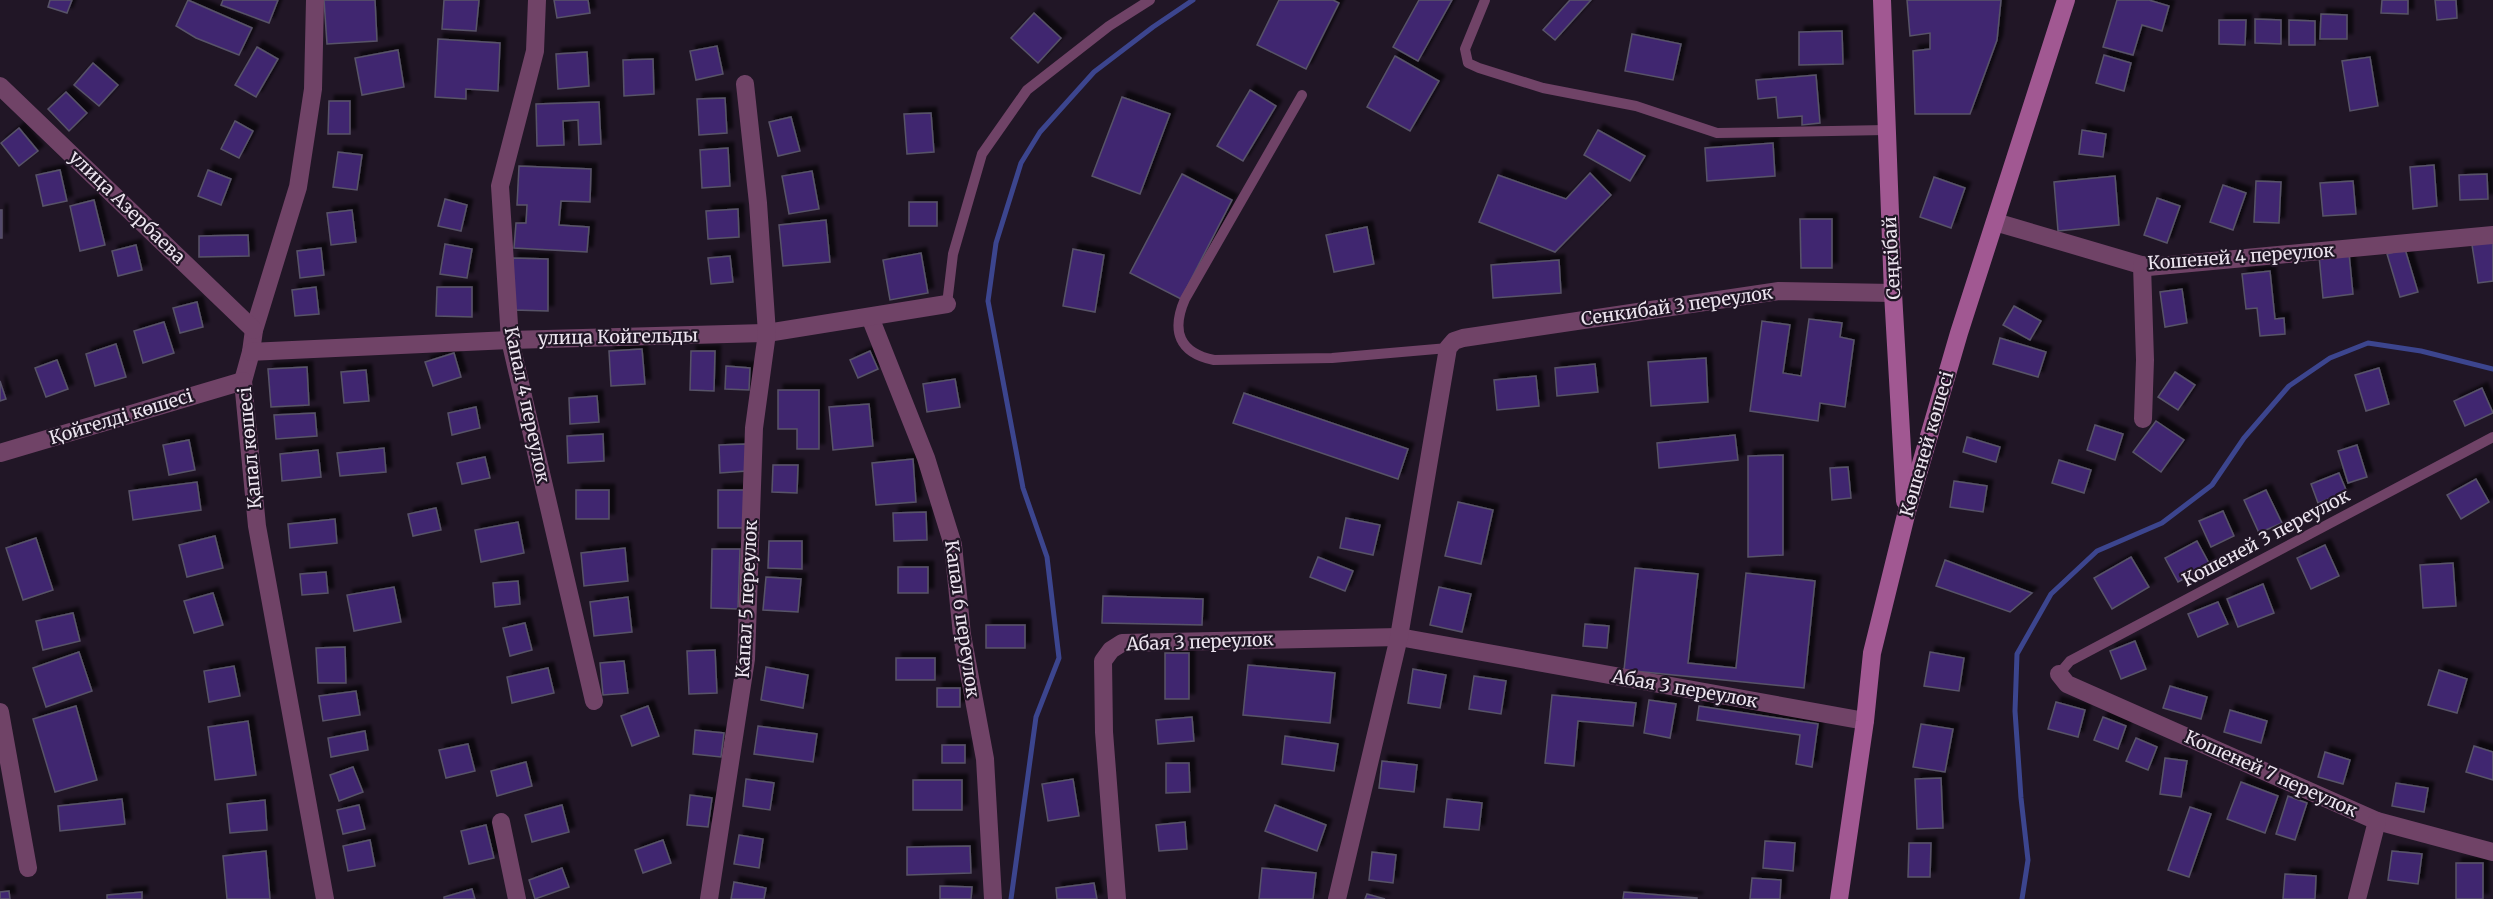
<svg xmlns="http://www.w3.org/2000/svg" width="2493" height="899" viewBox="0 0 2493 899" font-family="Merriweather,serif">
  <defs>
    <filter id="shadow"><feDropShadow dx="5.5" dy="-5.5" stdDeviation="1.5" flood-color="#0009"/></filter>
  </defs>
  <rect width="100%" height="100%" fill="#211626"/>
  <g fill="none" stroke-linecap="round" stroke-linejoin="round">
    <g stroke="#3c458e" stroke-width="5">
      <path d="M1011,899L1036,717L1059,658L1047,557L1023,488L988,301L996,243L1021,163L1040,132L1094,72L1153,27L1193,0"/>
      <path d="M2022,899L2028,860L2021,798L2015,711L2017,654L2051,594L2097,551L2162,523L2212,485L2244,438L2289,386L2330,358L2368,343L2421,351L2493,369"/>
    </g>
  </g>
  <g fill="#402870" stroke="#585368" stroke-width="1.5" filter="url(#shadow)">
    <path d="M50,0H72L67,13L48,7Z"/>
    <path d="M188,0L252,28L239,55L196,38L176,26Z"/>
    <path d="M223,0H278L269,23L221,5Z"/>
    <path d="M324,0H375L377,41L327,44Z"/>
    <path d="M444,0H479L476,31L442,29Z"/>
    <path d="M554,0H588L590,13L557,18Z"/>
    <path d="M1279,0H1333L1339,3L1306,69L1257,45Z"/>
    <path d="M1419,0H1452L1418,61L1393,47Z"/>
    <path d="M1570,0H1591L1555,40L1543,30Z"/>
    <path d="M1907,0H2001L1997,40L1970,114H1915L1913,51L1930,49V33L1910,36Z"/>
    <path d="M2117,0H2149L2169,6L2162,31L2142,25L2133,55L2103,47Z"/>
    <path d="M2382,0H2408V14L2381,13Z"/>
    <path d="M2435,0H2456L2457,18L2437,20Z"/>
    <path d="M1034,13L1061,38L1038,63L1011,38Z"/>
    <path d="M2321,14L2347,15V39H2320Z"/>
    <path d="M2255,19L2281,20V44L2255,43Z"/>
    <path d="M2219,20H2246L2245,45L2219,44Z"/>
    <path d="M2289,20L2315,21V45H2289Z"/>
    <path d="M1842,31L1843,64L1799,65V32Z"/>
    <path d="M1632,34L1681,44L1673,80L1625,71Z"/>
    <path d="M438,39L500,43L498,91L466,89V99L435,97Z"/>
    <path d="M717,46L723,74L696,80L690,51Z"/>
    <path d="M257,47L278,59L256,97L235,85Z"/>
    <path d="M398,50L404,87L362,95L355,58Z"/>
    <path d="M587,52L589,86L558,89L556,54Z"/>
    <path d="M2104,55L2131,63L2124,91L2096,83Z"/>
    <path d="M1395,56L1439,81L1410,131L1367,107Z"/>
    <path d="M2370,57L2378,106L2350,111L2342,61Z"/>
    <path d="M653,59L654,94L624,96L623,60Z"/>
    <path d="M93,63L118,85L99,106L74,85Z"/>
    <path d="M1816,75L1820,123L1802,125V116L1778,118L1776,97L1758,99L1756,80Z"/>
    <path d="M1250,90L1276,106L1243,161L1217,146Z"/>
    <path d="M66,92L87,113L69,131L48,109Z"/>
    <path d="M1122,97L1170,114L1140,194L1092,176Z"/>
    <path d="M725,98L727,133L699,135L697,99Z"/>
    <path d="M329,101H350V134H328Z"/>
    <path d="M599,102L601,144L579,145L578,120L563,121L564,145L537,146L536,104Z"/>
    <path d="M931,113L934,152L907,154L904,114Z"/>
    <path d="M791,117L800,151L778,156L769,122Z"/>
    <path d="M235,121L253,131L239,158L221,149Z"/>
    <path d="M19,128L38,151L19,166L1,143Z"/>
    <path d="M1598,130L1645,156L1630,181L1584,155Z"/>
    <path d="M2082,130L2106,134L2103,157L2079,154Z"/>
    <path d="M1773,143L1775,176L1707,181L1705,148Z"/>
    <path d="M728,148L730,186L702,188L700,150Z"/>
    <path d="M338,152L362,155L357,190L333,187Z"/>
    <path d="M2434,165L2437,206L2413,209L2410,167Z"/>
    <path d="M519,166L591,169L590,202L561,201L559,225L589,227L587,252L514,248L516,223H526L527,205H517Z"/>
    <path d="M60,170L67,201L43,206L36,175Z"/>
    <path d="M208,170L231,179L221,205L198,196Z"/>
    <path d="M812,171L819,209L789,214L782,176Z"/>
    <path d="M1590,173L1611,195L1555,252L1479,222L1498,175L1566,199Z"/>
    <path d="M1182,174L1232,200L1181,299L1130,273Z"/>
    <path d="M2487,174L2488,199L2460,200L2459,175Z"/>
    <path d="M2115,176L2119,225L2058,231L2054,182Z"/>
    <path d="M1934,177L1965,188L1951,228L1920,217Z"/>
    <path d="M2256,181L2281,182L2279,223L2254,222Z"/>
    <path d="M2353,181L2356,214L2323,216L2320,183Z"/>
    <path d="M2223,185L2246,193L2233,230L2210,222Z"/>
    <path d="M2157,198L2180,206L2167,243L2144,235Z"/>
    <path d="M445,199L467,205L461,231L438,226Z"/>
    <path d="M94,200L105,245L80,251L70,206Z"/>
    <rect x="909" y="202" width="28" height="24"/>
    <path d="M738,209L739,237L708,239L706,211Z"/>
    <rect x="0" y="210" width="2" height="28"/>
    <path d="M352,210L356,242L331,245L327,213Z"/>
    <path d="M1800,219H1832V268H1801Z"/>
    <path d="M826,220L830,262L783,266L779,225Z"/>
    <path d="M1367,227L1374,264L1334,272L1326,235Z"/>
    <path d="M248,235L249,256L199,257V236Z"/>
    <path d="M2493,241V281L2478,283L2472,245Z"/>
    <path d="M445,244L472,249L467,278L440,274Z"/>
    <path d="M136,245L142,270L118,276L112,251Z"/>
    <path d="M321,248L324,275L300,278L297,251Z"/>
    <path d="M1073,249L1104,255L1095,312L1063,306Z"/>
    <path d="M2405,249L2418,292L2400,297L2387,254Z"/>
    <path d="M921,253L928,293L890,300L883,260Z"/>
    <path d="M2349,253L2353,294L2323,298L2319,256Z"/>
    <path d="M730,256L733,282L711,284L708,258Z"/>
    <path d="M513,258L548,259V311L513,310Z"/>
    <path d="M1559,260L1561,293L1493,298L1491,265Z"/>
    <path d="M2270,271L2275,319L2284,318L2285,334L2260,336L2257,308L2246,309L2242,274Z"/>
    <path d="M316,287L319,314L295,316L292,290Z"/>
    <path d="M437,287H472V317L436,316Z"/>
    <path d="M2182,289L2187,323L2165,327L2160,292Z"/>
    <path d="M197,302L203,327L180,333L173,308Z"/>
    <path d="M2014,306L2041,321L2030,340L2003,325Z"/>
    <path d="M1809,319L1842,323L1840,337L1854,340L1845,407L1820,403L1818,421L1750,411L1762,321L1790,325L1783,373L1801,376Z"/>
    <path d="M164,322L174,353L143,363L134,331Z"/>
    <path d="M2000,338L2046,352L2038,377L1993,364Z"/>
    <path d="M116,344L126,377L95,386L86,354Z"/>
    <path d="M642,349L645,384L611,386L609,351Z"/>
    <path d="M691,351H715L714,391L690,390Z"/>
    <path d="M870,351L878,369L858,378L850,360Z"/>
    <path d="M454,353L461,377L433,386L425,362Z"/>
    <path d="M1706,358L1708,402L1651,406L1648,362Z"/>
    <path d="M57,360L68,389L46,397L35,368Z"/>
    <path d="M1595,364L1598,392L1557,396L1555,368Z"/>
    <path d="M726,366L750,368L749,390L725,389Z"/>
    <path d="M307,367L309,405L271,407L268,369Z"/>
    <path d="M2379,368L2389,404L2366,411L2355,375Z"/>
    <path d="M366,370L369,401L344,403L341,372Z"/>
    <path d="M2175,372L2195,385L2178,410L2158,397Z"/>
    <path d="M1536,376L1539,406L1497,410L1494,380Z"/>
    <path d="M955,379L960,407L927,412L923,384Z"/>
    <path d="M0,381L6,399L0,401Z"/>
    <path d="M2482,388L2493,413L2465,426L2454,401Z"/>
    <path d="M778,390H819V449H797V429H778Z"/>
    <path d="M1244,393L1408,449L1398,479L1233,423Z"/>
    <path d="M597,396L599,422L570,424L569,398Z"/>
    <path d="M869,404L873,446L833,450L829,407Z"/>
    <path d="M476,407L480,428L452,435L448,413Z"/>
    <path d="M315,413L317,436L276,439L274,415Z"/>
    <path d="M2156,421L2184,440L2161,472L2133,452Z"/>
    <path d="M2095,425L2123,434L2115,460L2087,450Z"/>
    <path d="M603,434L604,461L568,463L567,436Z"/>
    <path d="M1735,435L1738,460L1659,468L1657,443Z"/>
    <path d="M1967,437L2000,447L1996,462L1963,452Z"/>
    <path d="M189,440L195,470L169,475L163,445Z"/>
    <path d="M746,444L747,471L720,473L719,445Z"/>
    <path d="M2357,445L2367,477L2348,483L2338,451Z"/>
    <path d="M384,448L386,472L340,476L337,453Z"/>
    <path d="M318,450L321,477L282,481L280,454Z"/>
    <path d="M1783,455V555L1748,557V456Z"/>
    <path d="M485,457L490,478L462,484L457,463Z"/>
    <path d="M913,459L916,502L876,505L872,463Z"/>
    <path d="M2059,460L2091,470L2084,493L2052,483Z"/>
    <path d="M773,465H798L797,493L772,492Z"/>
    <path d="M1848,467L1851,498L1832,500L1830,468Z"/>
    <path d="M2339,473L2347,492L2318,503L2311,484Z"/>
    <path d="M2476,479L2489,502L2461,519L2447,495Z"/>
    <path d="M1954,481L1987,486L1983,512L1950,507Z"/>
    <path d="M197,482L201,510L133,520L129,491Z"/>
    <rect x="576" y="490" width="33" height="29"/>
    <rect x="718" y="490" width="26" height="38"/>
    <path d="M2266,490L2282,523L2259,533L2244,500Z"/>
    <path d="M1458,502L1493,510L1481,564L1445,556Z"/>
    <path d="M436,508L441,530L413,536L408,514Z"/>
    <path d="M2223,511L2234,536L2211,547L2199,521Z"/>
    <path d="M926,512L927,540L894,541L893,513Z"/>
    <path d="M1346,518L1380,525L1373,555L1340,548Z"/>
    <path d="M335,519L337,543L290,548L288,524Z"/>
    <path d="M518,522L524,553L481,562L475,530Z"/>
    <path d="M215,536L223,568L187,577L179,545Z"/>
    <path d="M36,538L53,590L23,600L6,548Z"/>
    <path d="M769,541H802V569L768,568Z"/>
    <path d="M2197,541L2210,565L2178,582L2165,558Z"/>
    <path d="M2325,545L2339,576L2311,589L2297,558Z"/>
    <path d="M625,548L628,581L584,586L581,553Z"/>
    <path d="M712,549H740L738,609L711,608Z"/>
    <path d="M1318,557L1353,571L1345,591L1310,577Z"/>
    <path d="M2131,557L2149,587L2112,609L2094,578Z"/>
    <path d="M1945,560L2032,593L2010,612L1936,586Z"/>
    <path d="M2453,563L2456,606L2423,608L2420,565Z"/>
    <rect x="898" y="567" width="30" height="26"/>
    <path d="M1635,568L1698,574L1688,663L1736,668L1746,573L1815,581L1804,688L1624,670Z"/>
    <path d="M326,572L328,593L302,595L300,574Z"/>
    <path d="M766,577L801,579L798,612L763,610Z"/>
    <path d="M518,581L520,604L495,607L493,583Z"/>
    <path d="M2263,584L2274,613L2238,627L2227,599Z"/>
    <path d="M394,587L401,622L354,631L347,595Z"/>
    <path d="M1439,587L1471,594L1462,632L1430,625Z"/>
    <path d="M213,593L223,625L194,633L184,601Z"/>
    <path d="M1103,596L1203,599L1202,625L1102,623Z"/>
    <path d="M628,597L632,632L594,636L590,602Z"/>
    <path d="M2218,602L2228,624L2198,637L2188,614Z"/>
    <path d="M73,613L80,641L43,650L36,621Z"/>
    <path d="M525,623L532,650L510,656L503,628Z"/>
    <path d="M1585,624L1609,626L1607,648L1583,646Z"/>
    <rect x="986" y="625" width="39" height="23"/>
    <path d="M2135,641L2146,669L2121,679L2110,651Z"/>
    <path d="M345,647L346,683H318L316,648Z"/>
    <path d="M715,650L717,693L689,694L687,651Z"/>
    <path d="M79,652L92,691L46,707L33,668Z"/>
    <path d="M1930,652L1964,658L1959,691L1924,686Z"/>
    <rect x="1165" y="653" width="24" height="46"/>
    <rect x="896" y="658" width="39" height="22"/>
    <path d="M624,661L628,693L603,695L600,663Z"/>
    <path d="M1248,665L1335,673L1330,723L1243,715Z"/>
    <path d="M234,666L240,696L209,702L204,671Z"/>
    <path d="M766,667L808,675L803,708L761,700Z"/>
    <path d="M548,668L554,693L512,703L507,677Z"/>
    <path d="M1413,669L1446,675L1440,708L1408,703Z"/>
    <path d="M2439,670L2467,679L2457,713L2428,705Z"/>
    <path d="M1474,676L1506,681L1501,714L1469,709Z"/>
    <path d="M2170,686L2207,697L2201,719L2163,708Z"/>
    <rect x="937" y="688" width="23" height="19"/>
    <path d="M356,691L360,715L323,721L319,696Z"/>
    <path d="M1552,695L1636,703L1633,726L1578,721L1574,766L1545,763Z"/>
    <path d="M1649,700L1676,704L1670,738L1644,733Z"/>
    <path d="M2056,702L2085,710L2078,737L2048,729Z"/>
    <path d="M76,706L97,780L55,792L33,719Z"/>
    <path d="M648,706L659,736L632,746L621,716Z"/>
    <path d="M1699,706L1818,724L1812,767L1796,764L1800,735L1697,720Z"/>
    <path d="M2230,710L2267,721L2261,743L2224,732Z"/>
    <path d="M1192,717L1194,741L1158,744L1156,720Z"/>
    <path d="M2103,717L2126,726L2118,749L2094,740Z"/>
    <path d="M248,721L256,775L215,780L208,727Z"/>
    <path d="M1921,724L1953,729L1945,772L1913,767Z"/>
    <path d="M758,726L817,734L813,762L754,754Z"/>
    <path d="M695,730L724,733L721,757L693,754Z"/>
    <path d="M365,731L368,750L331,757L328,738Z"/>
    <path d="M1285,736L1338,744L1334,771L1282,764Z"/>
    <path d="M2136,738L2157,747L2148,770L2126,761Z"/>
    <path d="M468,744L475,771L446,778L439,750Z"/>
    <rect x="942" y="745" width="23" height="18"/>
    <path d="M2474,746L2493,752V780L2466,772Z"/>
    <path d="M2325,752L2350,760L2343,784L2318,777Z"/>
    <path d="M2165,758L2187,761L2181,797L2160,794Z"/>
    <path d="M1382,761L1417,765L1414,792L1379,788Z"/>
    <path d="M526,762L532,786L497,796L491,771Z"/>
    <path d="M1166,763H1189L1190,792L1166,793Z"/>
    <path d="M353,767L363,792L339,801L330,775Z"/>
    <path d="M1941,778L1943,828L1917,829L1915,779Z"/>
    <path d="M746,779L774,783L770,810L743,806Z"/>
    <path d="M1073,779L1079,816L1048,821L1042,784Z"/>
    <rect x="913" y="780" width="49" height="30"/>
    <path d="M2241,782L2278,796L2265,833L2227,819Z"/>
    <path d="M2396,783L2428,788L2424,812L2392,806Z"/>
    <path d="M690,795L712,798L708,827L687,825Z"/>
    <path d="M2288,796L2307,803L2295,840L2276,834Z"/>
    <path d="M122,799L125,824L60,831L58,806Z"/>
    <path d="M1447,799L1482,803L1479,830L1444,827Z"/>
    <path d="M265,800L267,830L230,833L227,804Z"/>
    <path d="M359,805L365,829L343,834L337,810Z"/>
    <path d="M562,805L569,832L532,842L525,815Z"/>
    <path d="M1275,805L1326,825L1317,851L1265,831Z"/>
    <path d="M2190,807L2211,814L2189,877L2168,870Z"/>
    <path d="M1185,822L1187,849L1159,851L1156,825Z"/>
    <path d="M486,825L494,858L469,864L461,831Z"/>
    <path d="M739,835L763,839L759,868L734,864Z"/>
    <path d="M370,840L375,866L348,871L343,846Z"/>
    <path d="M663,840L671,863L643,873L635,850Z"/>
    <path d="M1765,841L1795,843L1793,871L1763,868Z"/>
    <path d="M1909,843H1931L1930,877H1908Z"/>
    <path d="M970,846L971,873L907,875V847Z"/>
    <path d="M266,851L270,899H227L223,856Z"/>
    <path d="M2392,851L2422,854L2418,884L2388,880Z"/>
    <path d="M1372,852L1396,855L1393,883L1369,880Z"/>
    <rect x="2456" y="863" width="27" height="36"/>
    <path d="M562,868L569,887L535,899L529,880Z"/>
    <path d="M1262,868L1316,873L1313,899H1259Z"/>
    <path d="M2285,874L2316,876L2315,899H2283Z"/>
    <path d="M1752,878L1781,880L1780,899H1750Z"/>
    <path d="M734,882L766,888L764,899H731Z"/>
    <path d="M1094,883L1097,899H1057L1056,888Z"/>
    <path d="M940,886L972,887L971,899H940Z"/>
    <path d="M472,889L475,899H444V897Z"/>
    <path d="M9,891L10,899H0V892Z"/>
    <path d="M142,892V899H107V895Z"/>
    <path d="M1624,892L1697,898V899H1623Z"/>
    <path d="M1367,894L1385,899H1365Z"/>
  </g>
  <g fill="none" stroke-linecap="round" stroke-linejoin="round">
    <g stroke="#704367" stroke-width="10">
      <path d="M1485,0L1465,49L1468,63L1479,68L1543,88L1636,106L1717,133L1886,130"/>
      <path d="M1302,95L1185,299C1171,331 1179,353 1214,360L1332,358L1448,348"/>
      <path d="M947,304L953,254L982,154L1027,90L1109,26L1150,0"/>
      <path d="M2059,674L2070,661L2493,437"/>
    </g>
    <g stroke="#704367" stroke-width="18">
      <path d="M315,0L313,89L298,187L254,330L251,352L243,381L257,526L325,899"/>
      <path d="M537,0L535,51L500,186L510,340L594,701"/>
      <path d="M0,86L254,330"/>
      <path d="M1995,222L2148,267L2493,235"/>
      <path d="M2142,265L2145,360L2143,419"/>
      <path d="M870,317L926,458L953,545L962,635L985,759L993,899"/>
      <path d="M251,352L510,340L767,333L947,304"/>
      <path d="M0,453L243,381"/>
      <path d="M2059,674L2067,684L2377,821L2493,852"/>
      <path d="M0,712L28,868"/>
      <path d="M501,822L517,899"/>
      <path d="M709,899L746,659L754,428L767,333L758,203L745,84"/>
      <path d="M1117,899L1104,732L1103,661L1111,650L1122,643L1399,637L1865,721"/>
      <path d="M1337,899L1399,637L1448,348L1454,341L1463,338L1779,291L1893,293"/>
      <path d="M2357,899L2377,821"/>
    </g>
    <g stroke="#a15892" stroke-width="18">
      <path d="M1882,0L1893,293L1905,501"/>
      <path d="M1839,899L1865,721L1872,653L1906,515L1959,333L2066,0"/>
    </g>
  </g>
  <g text-anchor="middle" stroke-width="4.5" stroke-linejoin="round" paint-order="stroke">
    <g font-size="18" fill="#ece4ef" stroke="#211626">
      <text transform="translate(127 207) rotate(44)" y="6">улица Азербаева</text>
      <text transform="translate(2241 257) rotate(-4)" y="6">Кошеней 4 переулок</text>
      <text transform="translate(1892 258) rotate(-93)" y="6">Сеңкібай</text>
      <text transform="translate(1677 306) rotate(-8)" y="6">Сенкибай 3 переулок</text>
      <text transform="translate(618 337) rotate(-1)" y="6">улица Койгельды</text>
      <text transform="translate(527 405) rotate(78)" y="6">Капал 4 переулок</text>
      <text transform="translate(121 417) rotate(-17)" y="6">Қойгелді көшесі</text>
      <text transform="translate(1927 444) rotate(-74)" y="6">Көшеней көшесі</text>
      <text transform="translate(250 448) rotate(-95)" y="6">Қапал көшесі</text>
      <text transform="translate(2266 538) rotate(-28)" y="6">Кошеней 3 переулок</text>
      <text transform="translate(747 599) rotate(-87)" y="6">Капал 5 переулок</text>
      <text transform="translate(962 619) rotate(82)" y="6">Капал 6 переулок</text>
      <text transform="translate(1200 642) rotate(-2)" y="6">Абая 3 переулок</text>
      <text transform="translate(1685 689) rotate(10)" y="6">Абая 3 переулок</text>
      <text transform="translate(2271 774) rotate(24)" y="6">Кошеней 7 переулок</text>
    </g>
  </g>
</svg>
